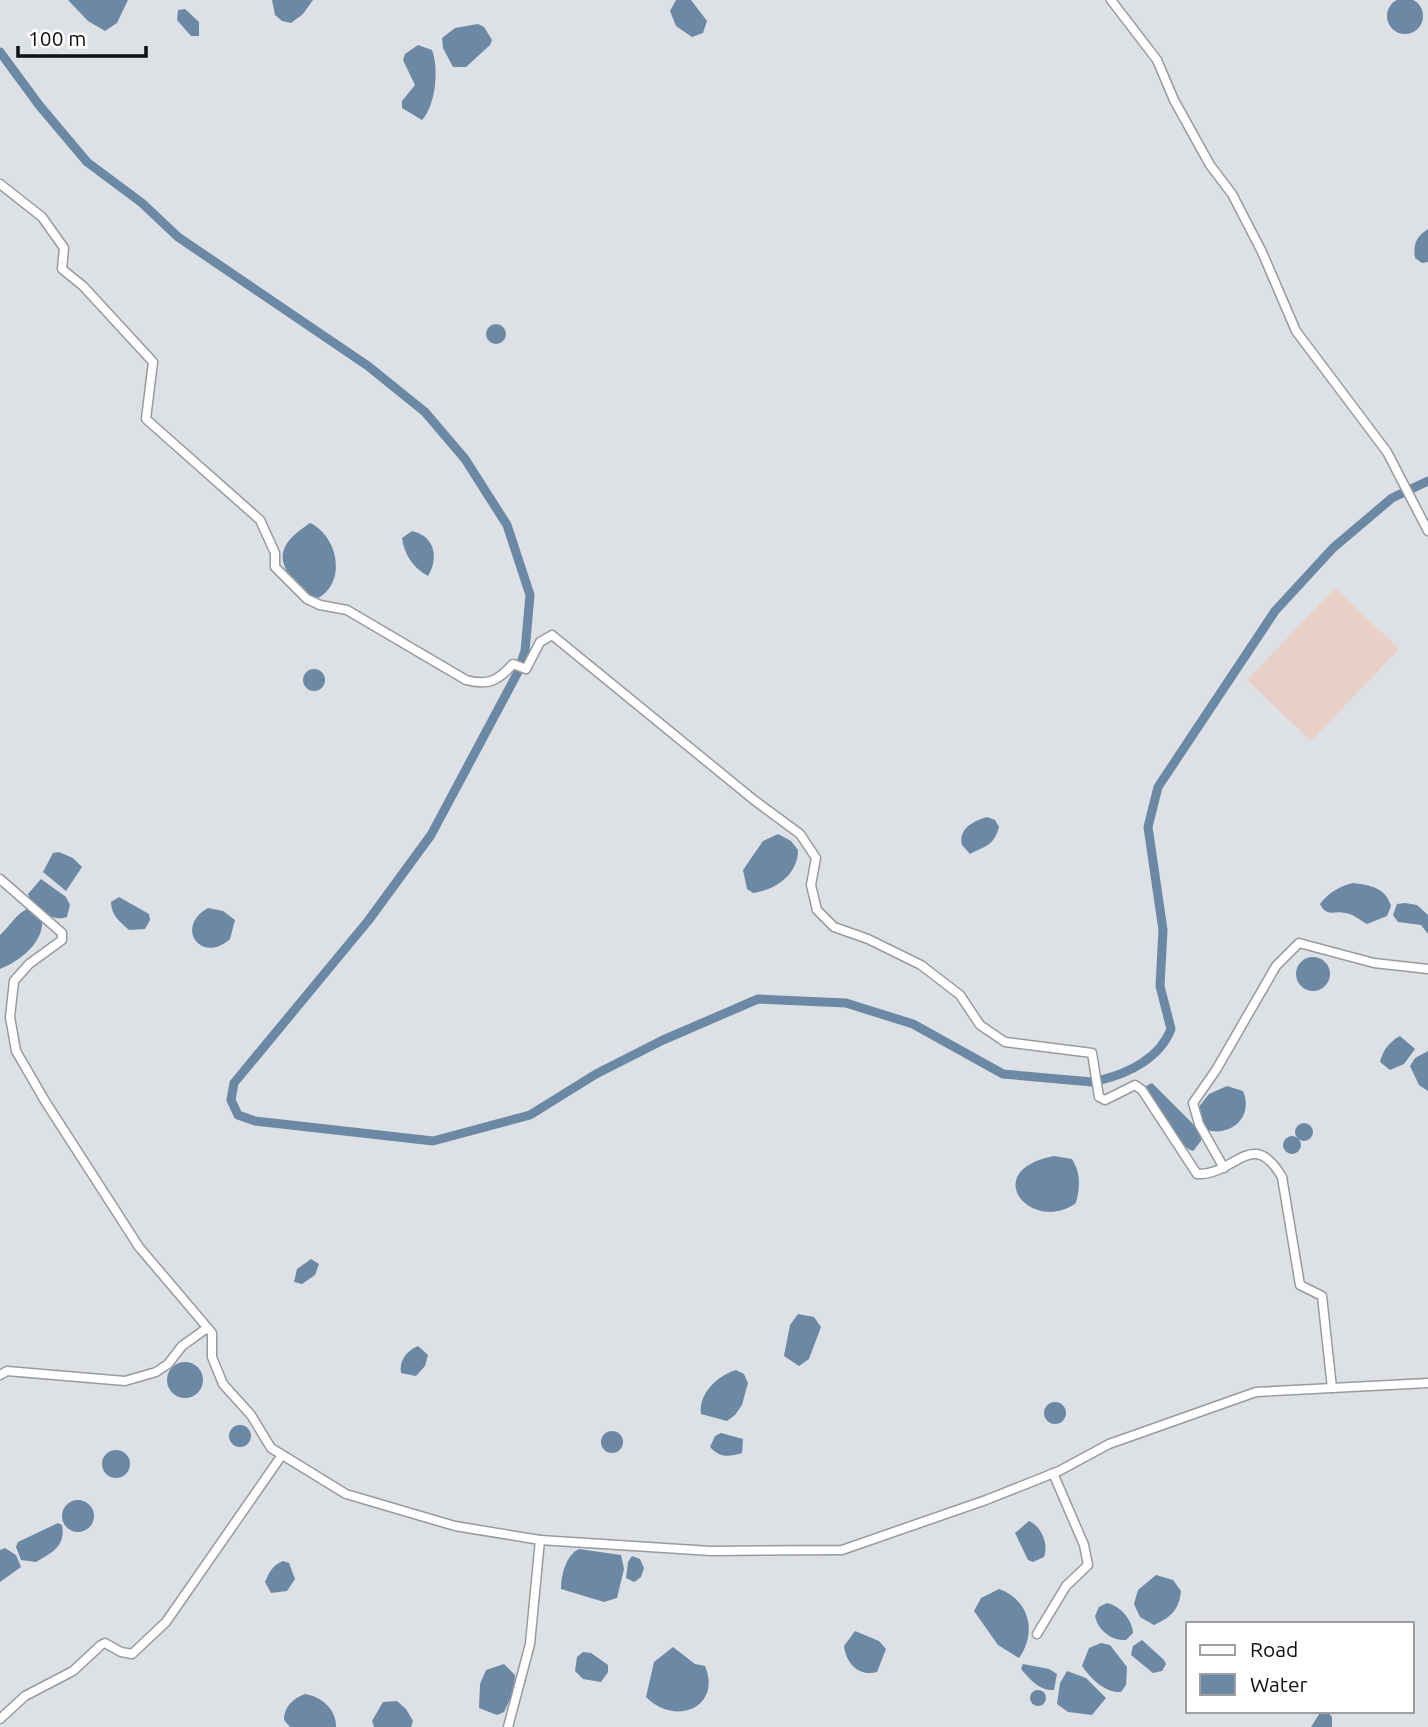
<svg xmlns="http://www.w3.org/2000/svg" width="1428" height="1727" viewBox="0 0 1428 1727" font-family="Ubuntu,sans-serif">
  <rect width="100%" height="100%" fill="#dde0e4"/>
  <path fill="#e8d0c7" d="M1335,588L1399,649L1311,741L1247,680Z"/>
  <g fill="#6b88a5">
    <circle cx="1405" cy="16" r="18"/>
    <path d="M68,0H128L117,23L105,31L88,21Z"/>
    <path d="M272,0H313L303,14L291,23L282,21L275,15Z"/>
    <path d="M676,0H691L707,21L703,33L692,37L676,26L670,11Z"/>
    <path d="M185,9L199,22V36H191L177,20L178,10Z"/>
    <path d="M478,24L484,27L492,40L490,45L466,67H453L443,48L442,38L455,28Z"/>
    <path d="M418,45L432,50C439,68 436,105 422,120L402,108V101L415,85L403,60L405,54Z"/>
    <path d="M1428,229V262L1422,263L1415,258C1413,244 1416,237 1428,229Z"/>
    <circle cx="496" cy="334" r="10"/>
    <path d="M310,523C338,536 347,582 318,598C308,595 302,589 295,582C271,555 285,540 310,523Z"/>
    <path d="M412,531C435,536 439,558 428,576C413,568 404,554 402,538Z"/>
    <circle cx="314" cy="680" r="11"/>
    <path d="M987,817L995,820L999,827C994,846 985,846 970,854L962,845C958,829 973,821 987,817Z"/>
    <path d="M778,834L791,841L798,850C798,875 775,890 753,893L747,889L743,870L763,841Z"/>
    <path d="M59,852L73,858L82,867L66,891L43,872L53,853Z"/>
    <path d="M41,879L66,897L70,905L67,917C53,923 31,907 28,894Z"/>
    <path d="M1353,883C1370,885 1386,888 1391,906L1387,916L1367,924C1360,920 1353,914 1345,913C1334,910 1327,918 1320,904C1328,893 1340,886 1353,883Z"/>
    <path d="M119,897L149,914L150,920L145,929L129,930C120,922 111,915 111,902Z"/>
    <path d="M1405,903L1417,905L1428,915V934L1421,925L1398,922L1393,915L1397,904Z"/>
    <path d="M208,908L223,911L235,920L230,939C201,965 174,927 208,908Z"/>
    <path d="M27,909L42,918C45,942 20,961 0,969V935C10,926 15,915 27,909Z"/>
    <circle cx="1313" cy="974" r="17"/>
    <path d="M1400,1036L1415,1049L1404,1064L1390,1070L1380,1062C1383,1050 1389,1042 1400,1036Z"/>
    <path d="M1428,1051V1091L1419,1085L1410,1066L1415,1058Z"/>
    <path d="M1152,1083L1201,1132V1141L1193,1151C1177,1147 1149,1103 1146,1086Z"/>
    <path d="M1227,1086L1243,1091C1254,1117 1231,1137 1206,1130L1198,1108L1209,1094Z"/>
    <circle cx="1304" cy="1132" r="9"/>
    <circle cx="1292" cy="1145" r="9"/>
    <path d="M1054,1156L1072,1159C1081,1174 1080,1186 1076,1203C1032,1235 977,1171 1054,1156Z"/>
    <path d="M311,1259L319,1264L315,1275L302,1284L294,1282L297,1269Z"/>
    <path d="M798,1314L814,1317L821,1327L809,1359L799,1366L784,1356L790,1325Z"/>
    <path d="M418,1346L428,1355L425,1366L416,1376L401,1373C399,1361 406,1351 418,1346Z"/>
    <circle cx="185" cy="1380" r="18"/>
    <path d="M736,1370L744,1374L748,1383L742,1405L735,1415L727,1421L701,1414C698,1394 717,1376 736,1370Z"/>
    <circle cx="1055" cy="1413" r="11"/>
    <circle cx="240" cy="1436" r="11"/>
    <circle cx="612" cy="1442" r="11"/>
    <path d="M721,1433L743,1439L742,1453C728,1457 720,1458 710,1447L715,1436Z"/>
    <circle cx="116" cy="1464" r="14"/>
    <circle cx="78" cy="1516" r="16"/>
    <path d="M1029,1521C1041,1526 1049,1544 1044,1557L1033,1562L1028,1560L1015,1533Z"/>
    <path d="M58,1523L62,1525C66,1546 52,1553 36,1562L21,1560L16,1547L18,1542Z"/>
    <path d="M5,1548L16,1555L21,1567L0,1582V1550Z"/>
    <path d="M579,1549L621,1555L624,1569L617,1598L604,1602L561,1589C561,1575 566,1555 579,1549Z"/>
    <path d="M632,1556L640,1559L644,1568L641,1577L634,1582L626,1578L628,1562Z"/>
    <path d="M283,1561L289,1563L295,1579L287,1591L271,1593L265,1582C269,1572 273,1565 283,1561Z"/>
    <path d="M1156,1575L1173,1580L1181,1591C1179,1610 1171,1617 1154,1625L1140,1617L1134,1604L1138,1590Z"/>
    <path d="M999,1589C1030,1600 1037,1633 1019,1658L998,1645L974,1611L981,1598Z"/>
    <path d="M1107,1603C1120,1606 1132,1619 1133,1633L1126,1640C1111,1641 1098,1630 1095,1616L1099,1607Z"/>
    <path d="M855,1631L879,1641L886,1649L877,1672C858,1677 846,1663 844,1646Z"/>
    <path d="M1142,1640L1164,1660L1166,1664L1162,1671L1153,1673L1131,1655L1133,1646Z"/>
    <path d="M1101,1643L1110,1645L1127,1667L1126,1685L1121,1692C1105,1693 1091,1679 1082,1666L1089,1648Z"/>
    <path d="M673,1647L695,1664L705,1666C722,1707 676,1727 646,1697L654,1662Z"/>
    <path d="M583,1652L591,1653L608,1665V1672L601,1682L583,1679L575,1671L577,1657Z"/>
    <path d="M504,1664L515,1675L514,1691L504,1712L497,1715L479,1708L480,1684L486,1670Z"/>
    <path d="M1023,1664L1049,1669L1057,1674L1054,1690C1039,1691 1030,1679 1021,1669Z"/>
    <path d="M1067,1671L1086,1678L1106,1698L1092,1715L1068,1712L1057,1704L1060,1683Z"/>
    <circle cx="1038" cy="1698" r="8"/>
    <path d="M305,1694C322,1697 336,1709 336,1727H290L284,1720C284,1707 292,1699 305,1694Z"/>
    <path d="M397,1701L406,1709L413,1721L411,1727H374L372,1721L383,1702Z"/>
    <path d="M1321,1711H1327L1332,1717V1727H1311Z"/>
  </g>
  <g fill="none" stroke-linecap="round" stroke-linejoin="round">
    <g stroke="#6b88a5" stroke-width="9">
      <path d="M0,52L39,105L87,162L142,203L178,237L368,366L425,412L465,459L507,525L530,595L525,651L518,672L431,835L368,921L234,1083L231,1100L238,1115L255,1121L433,1141L530,1115L596,1074L663,1040L758,999L846,1003L913,1024L1003,1074L1092,1082"/>
      <path d="M1101,1080C1129,1073 1160,1058 1171,1029L1160,986L1163,930L1148,827L1158,787L1275,611L1333,548L1392,498L1428,481"/>
    </g>
    <defs>
      <g id="minor">
        <path d="M1111,0L1157,60L1174,100L1210,165L1232,194L1262,252L1296,331L1387,452L1428,531"/>
        <path d="M0,184L42,217L64,248L62,269L83,286L153,362L146,419L260,520L275,553V567L307,599L320,605L347,610L466,680C488,686 498,681 513,664L526,669L540,642L552,635L754,800L800,834L816,858L811,885L817,910L834,927L868,939L921,965L960,995L980,1025L1005,1042L1092,1053L1099,1097L1105,1100L1135,1085L1142,1090L1197,1174C1235,1176 1252,1126 1282,1177L1300,1285L1322,1296L1332,1388L1428,1383"/>
        <path d="M0,879L62,933V940L29,964L14,981L10,1017L16,1051L45,1101L139,1247L212,1333V1357L223,1384L251,1415L271,1448L346,1494L455,1526L540,1540L530,1644L508,1727"/>
        <path d="M1224,1168L1199,1124L1193,1103L1216,1070L1276,966L1299,943L1374,963L1428,969"/>
        <path d="M0,1375L7,1371L125,1381L156,1372L168,1364L182,1346L207,1328"/>
        <path d="M540,1540L711,1551L842,1550L986,1500L1059,1471L1109,1444L1256,1392L1332,1388"/>
        <path d="M1037,1634L1066,1586L1088,1565L1084,1545L1053,1473"/>
        <path d="M0,1719L25,1696L73,1671L101,1645L105,1643L121,1652L132,1654L166,1622L282,1455"/>
      </g>
    </defs>
    <use href="#minor" stroke="#989a9e" stroke-width="11"/>
    <use href="#minor" stroke="#fff" stroke-width="8"/>
  </g>
  <rect x="1186" y="1622" width="228" height="91" fill="#ffffff" stroke="#9f9f9f" stroke-width="2"/>
  <rect x="1200" y="1645" width="35" height="10" fill="#ffffff" stroke="#9f9f9f" stroke-width="2"/>
  <text x="1250" y="1657" font-size="21" fill="#0e0f10">Road</text>
  <rect x="1200" y="1674" width="35" height="21" fill="#6b88a5" stroke="#9f9f9f" stroke-width="2"/>
  <text x="1250" y="1692" font-size="21" fill="#0e0f10">Water</text>
  <path d="M18 46v10h128v-10" fill="none" stroke="#0e0f10" stroke-width="3.5"/>
  <text x="28" y="46" font-size="21" fill="#0e0f10" stroke="#ffffff" stroke-width="5" paint-order="stroke">100 m</text>
</svg>
